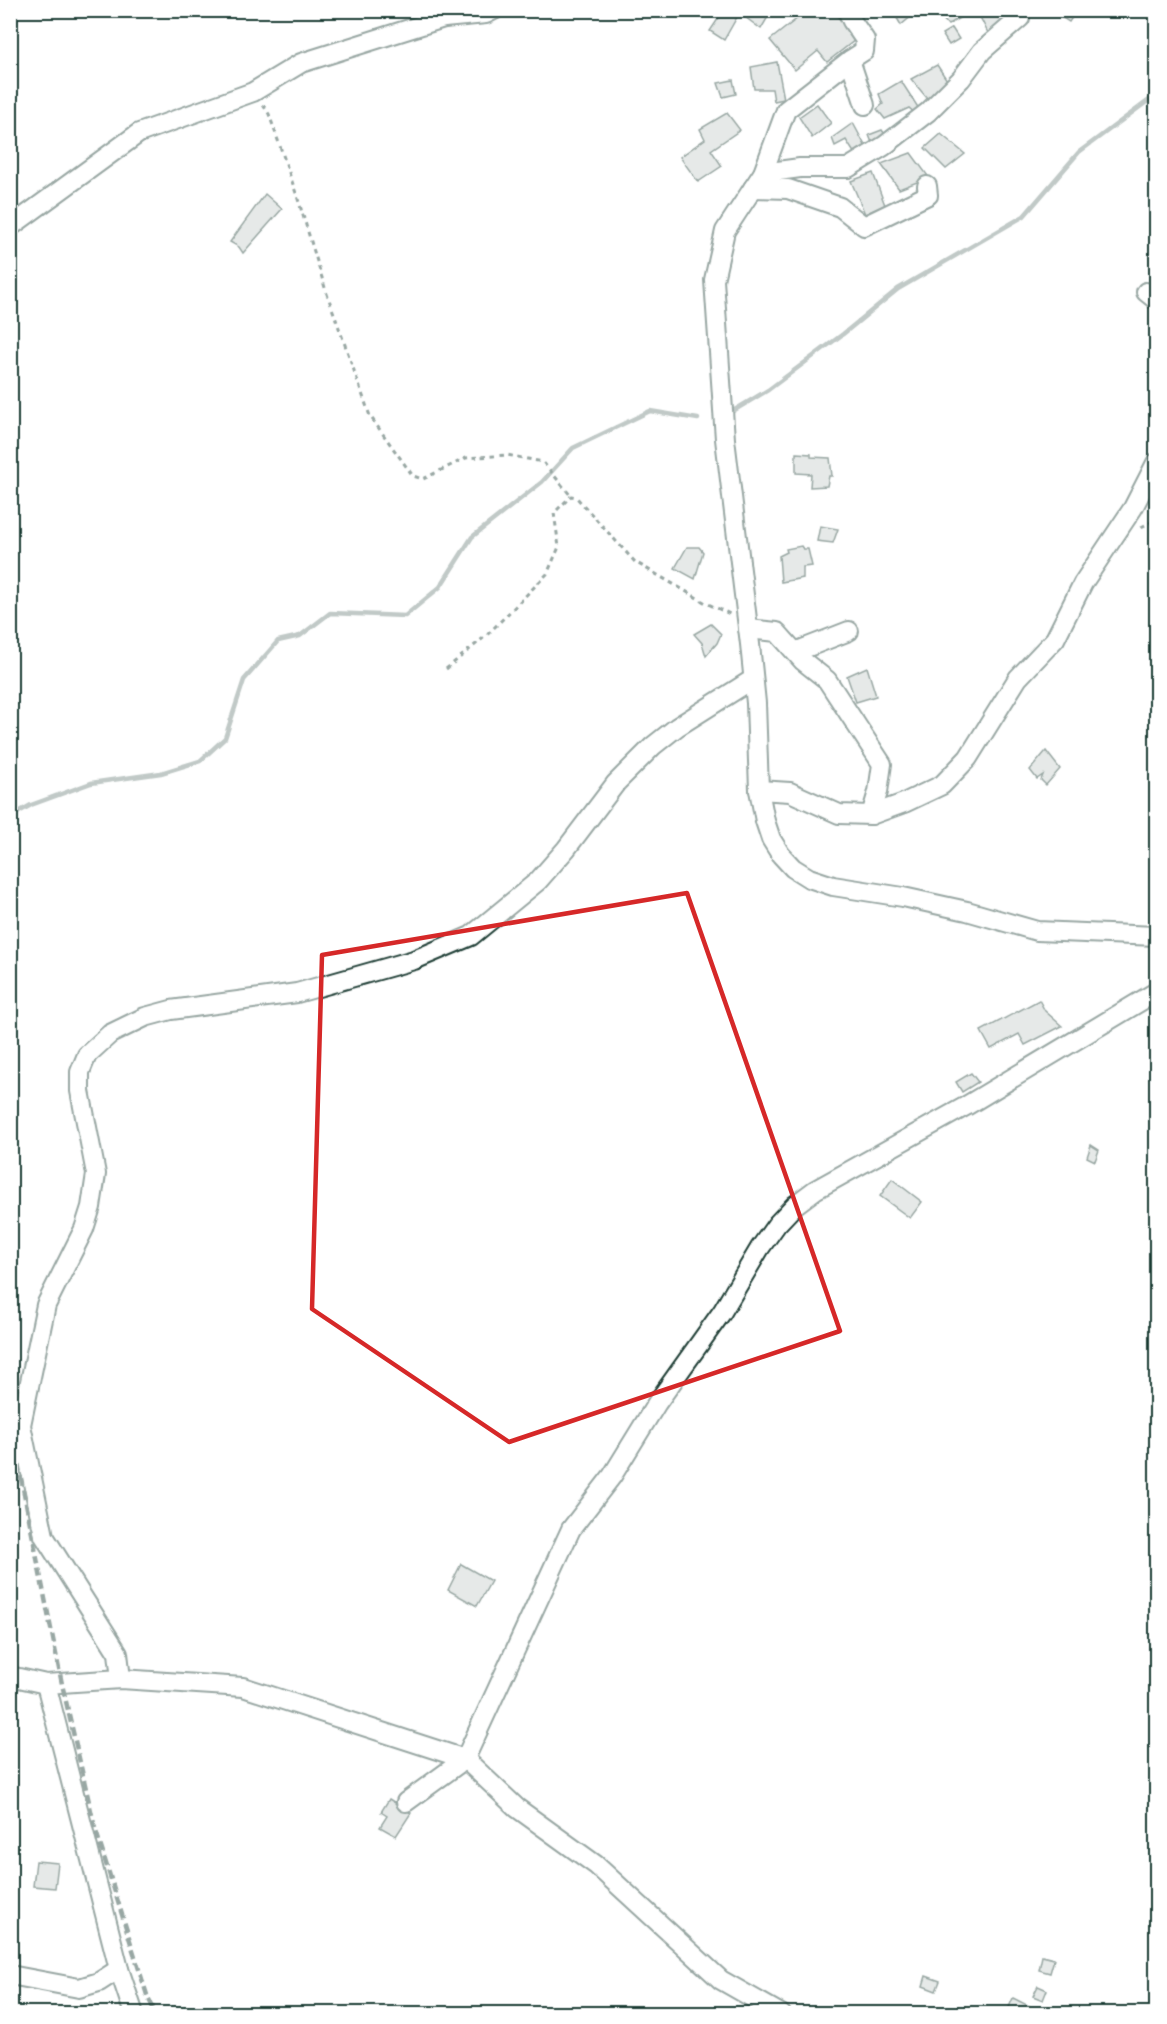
<svg xmlns="http://www.w3.org/2000/svg" width="1167" height="2024" viewBox="0 0 1167 2024" font-family="Itim,sans-serif">
  <rect width="100%" height="100%" fill="#fff"/>
  <filter id="ink" filterUnits="userSpaceOnUse"><feTurbulence type="fractalNoise" baseFrequency=".0167" numOctaves="2"/><feDisplacementMap in="SourceGraphic" scale="12" xChannelSelector="R" yChannelSelector="G"/><feConvolveMatrix kernelMatrix="1 2 1 2 8 2 1 2 1" color-interpolation-filters="sRGB"/></filter>
  <g filter="url(#ink)">
    <g fill="none" stroke-linecap="round" stroke-linejoin="round">
      <g stroke="#758883" stroke-width="4.5">
        <path d="M728,414L768,390L843,334L898,289L1024,216L1079,152L1156,95"/>
        <path d="M10,817L31,805L91,783L161,773L200,761L225,738L244,680L278,641L300,636L330,613L405,616L440,587L472,537L542,482L573,448L650,411L698,419"/>
      </g>
    </g>
    <g fill="#c7cfcc" stroke="#1f3d34" stroke-width="1.5">
      <path d="M724,10H741L724,40L710,31Z"/>
      <path d="M749,10H772L761,29L745,17Z"/>
      <path d="M794,10H833L855,40L827,62L818,51L795,70L770,40L799,17Z"/>
      <path d="M878,10H912L914,14L901,25L894,13L882,18Z"/>
      <path d="M953,10H968L969,12L948,25L942,18Z"/>
      <path d="M988,10H1000L1005,21L988,33L979,15Z"/>
      <path d="M1050,10H1065L1073,16L1069,22Z"/>
      <path d="M952,28L959,39L949,45L942,34Z"/>
      <path d="M777,62L784,99L774,101L772,89H754L751,67Z"/>
      <path d="M937,65L949,83L927,98L911,79Z"/>
      <path d="M733,80L736,94L723,97L718,83Z"/>
      <path d="M901,81L921,112L917,115L909,108L885,119L877,109L883,104L879,94Z"/>
      <path d="M817,104L831,123L812,138L799,117Z"/>
      <path d="M727,113L740,130L711,150L722,166L698,182L680,157L705,139L700,129Z"/>
      <path d="M853,123L869,153L858,159L846,140L835,146L832,138Z"/>
      <path d="M882,130L889,140L874,148L869,135Z"/>
      <path d="M941,134L965,154L946,169L925,148Z"/>
      <path d="M911,153L928,176L919,183L917,182L899,189L881,164Z"/>
      <path d="M873,173L885,205L865,214L851,181Z"/>
      <path d="M265,194L282,209L243,253L239,247L230,242Z"/>
      <path d="M796,453L811,454V457L830,458L832,476H829L827,486L810,487L811,474L796,473Z"/>
      <path d="M820,526L838,529L833,543L817,541Z"/>
      <path d="M801,546L803,549H808L812,566L803,567V578L781,582L779,556L787,552L786,549Z"/>
      <path d="M687,547H699L703,552L695,579L675,568Z"/>
      <path d="M711,624L721,634L717,643L706,656L702,643L694,634Z"/>
      <path d="M867,667L876,696L856,702L847,676Z"/>
      <path d="M1046,751L1060,769L1046,785L1041,780L1043,775L1037,779L1030,770Z"/>
      <path d="M1039,1000L1045,1011L1062,1026L1025,1045L1019,1034L991,1049L981,1031Z"/>
      <path d="M971,1073L978,1082L962,1092L956,1082Z"/>
      <path d="M1091,1145L1099,1150L1095,1161L1087,1157Z"/>
      <path d="M892,1179L922,1202L910,1218L880,1196Z"/>
      <path d="M461,1564L491,1581L477,1606L448,1590Z"/>
      <path d="M389,1799L411,1813L396,1836L380,1827L387,1816L381,1812Z"/>
      <path d="M36,1861L58,1863L55,1888L33,1886Z"/>
      <path d="M1042,1956L1054,1959L1050,1973L1039,1970Z"/>
      <path d="M926,1976L940,1981L936,1991L923,1986Z"/>
      <path d="M1038,1986L1047,1990L1043,2000L1033,1996Z"/>
      <path d="M1013,1998L1035,2009L1033,2014H1006Z"/>
    </g>
    <g fill="none" stroke-linecap="round" stroke-linejoin="round">
      <defs>
        <g id="minor">
          <path d="M847,10L852,21L865,40L864,51L850,60L786,110L763,173L725,231L714,280L725,439L750,644L756,703L759,790L765,821L771,839L781,855L793,868L809,878L833,886L903,897L967,911L1037,931L1156,936"/>
          <path d="M436,12L444,18L486,14L494,10"/>
          <path d="M850,60L865,105"/>
          <path d="M763,173L800,168H848L884,146L928,112L961,79L982,51L1020,18"/>
          <path d="M753,188L788,189L840,207L864,226L928,195L927,186"/>
          <path d="M10,227L139,133L253,92L301,63L444,18"/>
          <path d="M1146,292L1156,300"/>
          <path d="M748,629L777,632L803,661L827,680L882,764L878,792L871,815"/>
          <path d="M795,652L849,631"/>
          <path d="M759,790L790,792L839,814L871,815L904,803L942,785L968,758L1018,678L1055,639L1083,583L1133,508L1156,463"/>
          <path d="M10,1676L46,1684L121,1679L243,1687L465,1759L517,1808L596,1865L721,1980L781,2014"/>
          <path d="M121,1679L118,1653L44,1536L21,1425L46,1305L84,1229L91,1207L96,1174L80,1091V1072L87,1055L110,1034L145,1017L171,1010L297,993L414,960L471,936L538,881L566,849L616,783L653,746L677,727L753,679"/>
          <path d="M46,1684L119,1969L134,2014"/>
          <path d="M406,1802L465,1759L571,1529L612,1476L657,1403L722,1312L760,1248L777,1224L795,1205L815,1190L966,1106L1156,992"/>
          <path d="M10,1975L79,1988L99,1982L119,1969"/>
        </g>
      </defs>
      <use href="#minor" stroke="#1f3d34" stroke-width="22"/>
      <g stroke="#1f3d34" stroke-width="3" stroke-dasharray="4.5 4.5" stroke-linecap="butt">
        <path d="M263,105L269,114L298,199L326,291L370,416L413,476L423,479L466,458L507,455L543,462L571,496"/>
        <path d="M1141,527L1150,523L1156,516"/>
        <path d="M446,669L487,635L547,574L559,547L554,513L571,496L576,497L635,562L706,603L730,614"/>
      </g>
      <use href="#minor" stroke="#fff" stroke-width="18"/>
      <path stroke="#1f3d34" stroke-width="4.5" stroke-dasharray="9 4.5" stroke-linecap="butt" d="M10,1423L62,1684L95,1828L147,1995L156,2014"/>
    </g>
  </g>
  <path d="M0 0H1167V2024H0ZM687,893L840,1331L509,1442L312,1309L322,955Z" fill="#fff" fill-opacity=".55" fill-rule="evenodd"/>
  <path fill="none" stroke="#d62828" stroke-width="4.5" stroke-linejoin="round" d="M687,893L840,1331L509,1442L312,1309L322,955Z"/>
  <rect width="1167" height="2024" fill="none" stroke="#fff" stroke-width="36"/>
  <rect x="18" y="18" width="1131" height="1988" fill="none" stroke="#1f3d34" stroke-width="2" filter="url(#ink)"/>
</svg>
